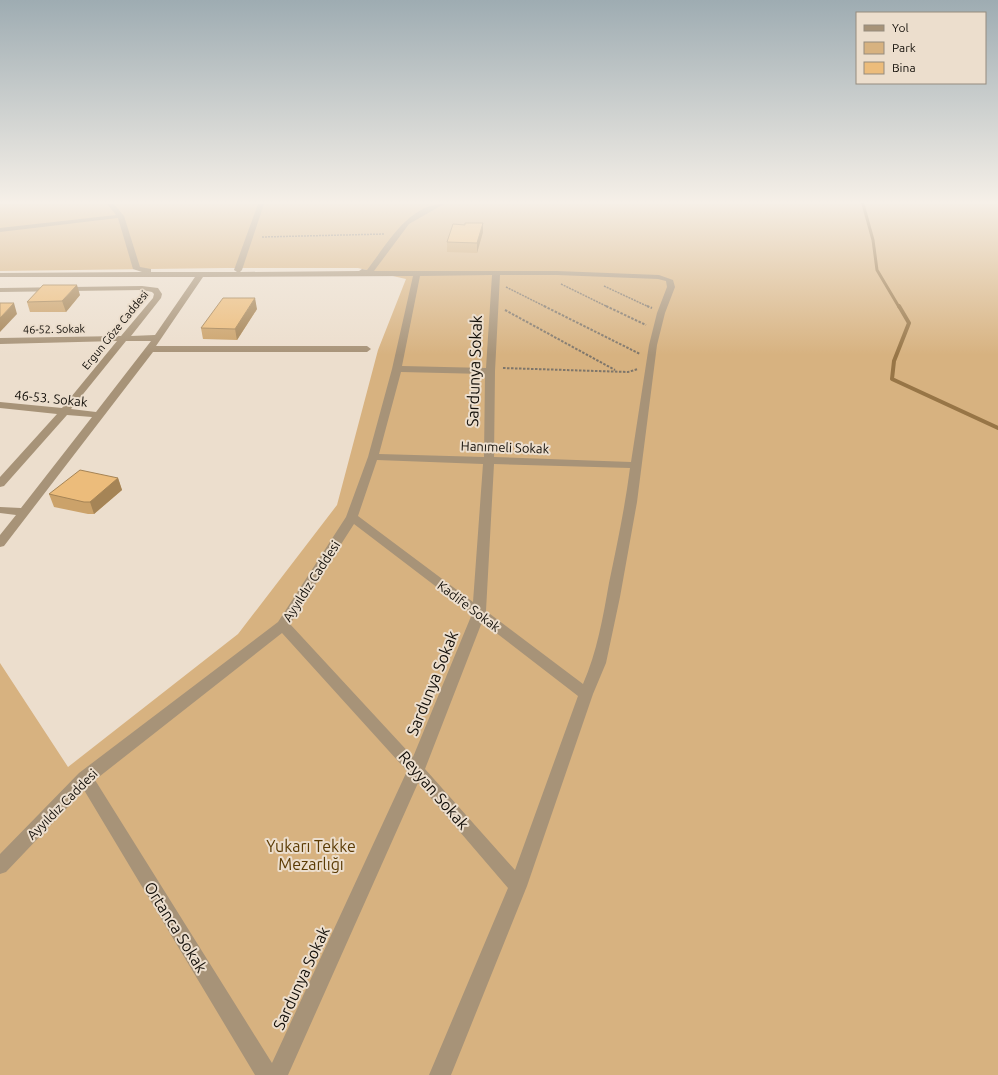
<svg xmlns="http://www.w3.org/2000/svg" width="998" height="1075" viewBox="0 0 998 1075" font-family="Ubuntu,sans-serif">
  <rect width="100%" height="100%" fill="#ecdecd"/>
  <path fill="#d7b280" d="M0,204H998V1075H0V663L68,767L238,634L337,505L378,350L406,279L358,268H225L0,271Z"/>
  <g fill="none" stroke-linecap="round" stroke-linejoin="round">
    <path stroke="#977546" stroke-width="3" d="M863,204L873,240L877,270L899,307"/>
    <path stroke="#977546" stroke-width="4" d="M899,306L909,323L894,361L892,379L998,428"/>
    <g stroke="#7f766a" stroke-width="1.5" stroke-dasharray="2 1" stroke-linecap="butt">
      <path d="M262,237L385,234"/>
      <path d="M561,284L608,307"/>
      <path d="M604,286L649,307"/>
      <path d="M506,287L546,307"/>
    </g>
    <g stroke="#7f766a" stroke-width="2" stroke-dasharray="2.5 1.5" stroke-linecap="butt">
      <path d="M544,306L640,354"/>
      <path d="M606,306L646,325"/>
      <path d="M647,306L652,308"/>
      <path d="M505,310L615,370"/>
      <path d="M503,368L628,372L638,369"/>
    </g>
    <path fill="#a79378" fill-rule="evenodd" d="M107,204H114L124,216L140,267L151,269V272H237L234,270L258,204H264L242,270L240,272L359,271L362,269L367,270C386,246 408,204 444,204L409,224L374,271H557L659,275L673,280L675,287L665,313L657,345L637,502L620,597L606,663L593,694L527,886L451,1075H429L508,888L418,783L288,1075H255L84,790L6,872L0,874V854L79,773L278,622L346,517L368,457L392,369L413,276L203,277L156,346H367L371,349L367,352H153L4,546L0,547V535L16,515L0,513V507L21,508L92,417L67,415L4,486L0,487V477L57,414L0,408V402L62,408L117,341L0,344V338L121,336L153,298L154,294L152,292L142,290L0,292V288L142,286L158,288L162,294L161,298L131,336L155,335L195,277H0V273L142,272L133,269L118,218L0,232V228L116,215ZM492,275L486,368L402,366L420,276ZM500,275H557L658,279L666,281L667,287L657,313L649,345L631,462L494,457L495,371ZM126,341H151L96,412L71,409ZM401,372L485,374L484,457L379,454ZM377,460L483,464L473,602L358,516ZM494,464L630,468C625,507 617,545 609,583C603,617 597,652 583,684L486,611ZM354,524L472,614L413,757L290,624ZM482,622L578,696L515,870L425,769ZM282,633L407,771L272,1063L95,780Z"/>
  </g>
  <g fill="#cba26a">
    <path d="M483,232L477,253L447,252V242Z"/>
    <path d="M80,295L66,312H30L27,302Z"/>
    <path d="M257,309L237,340L203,339L201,328Z"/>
    <path d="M118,478L122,490L94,514H88L54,507L49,494Z"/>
  </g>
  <g fill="#a58456">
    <path d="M483,223V232L477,253V243Z"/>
    <path d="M77,285L80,295L66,312L62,301Z"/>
    <path d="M255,298L257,309L237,340L235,329Z"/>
    <path d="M14,303L17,314L0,332V318Z"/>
    <path d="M118,478L122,490L94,514L90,502Z"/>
  </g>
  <g fill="#ecbc7b" stroke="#a58456">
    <path d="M465,223H483L477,243L447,242L453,224L465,225Z"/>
    <path d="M43,285H77L62,301L27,302Z"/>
    <path d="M223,298H255L235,329L201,328Z"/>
    <path d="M0,303H14L0,318Z"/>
    <path d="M80,470L118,478L90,502H84L49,494Z"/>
  </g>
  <linearGradient id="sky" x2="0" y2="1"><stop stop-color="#9eacb2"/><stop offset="0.57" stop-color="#f6f0e8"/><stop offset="1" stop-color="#f6f0e8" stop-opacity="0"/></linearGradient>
  <rect width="998" height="355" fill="url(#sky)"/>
  <g text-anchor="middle" stroke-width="4" stroke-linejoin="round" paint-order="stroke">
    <g font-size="11" fill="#120e08" stroke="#ecdecd">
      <text transform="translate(54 329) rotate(-1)" y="4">46-52. Sokak</text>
      <text transform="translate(115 330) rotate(-51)" y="4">Ergun Göze Caddesi</text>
    </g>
    <g font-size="13" fill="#120e08" stroke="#ecdecd">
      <text transform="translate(51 398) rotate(6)" y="5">46-53. Sokak</text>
      <text transform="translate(505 447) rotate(2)" y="5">Hanımeli Sokak</text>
      <text transform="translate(311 581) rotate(-57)" y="5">Ayyıldız Caddesi</text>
      <text transform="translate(469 606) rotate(37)" y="5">Kadife Sokak</text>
      <text transform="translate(62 804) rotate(-45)" y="5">Ayyıldız Caddesi</text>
    </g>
    <g font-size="16" fill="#120e08" stroke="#ecdecd">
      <text transform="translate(474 371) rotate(-88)" y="6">Sardunya Sokak</text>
      <text transform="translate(432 683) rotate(-68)" y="6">Sardunya Sokak</text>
      <text transform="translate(434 790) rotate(49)" y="6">Reyyan Sokak</text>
      <text transform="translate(176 927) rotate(58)" y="6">Ortanca Sokak</text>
      <text transform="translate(301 978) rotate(-65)" y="6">Sardunya Sokak</text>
    </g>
    <g font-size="16" fill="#5b3b04" stroke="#ecdecd">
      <text x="311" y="852">Yukarı Tekke<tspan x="311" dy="18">Mezarlığı</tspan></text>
    </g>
  </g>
  <rect x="856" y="12" width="130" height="72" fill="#ecdecd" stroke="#958b7e"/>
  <rect x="864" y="25" width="20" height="6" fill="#a79378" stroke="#958b7e"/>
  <text x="892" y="32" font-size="12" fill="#120e08">Yol</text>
  <rect x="864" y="42" width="20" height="12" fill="#d7b280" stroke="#958b7e"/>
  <text x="892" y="52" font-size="12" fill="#120e08">Park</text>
  <rect x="864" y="62" width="20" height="12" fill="#ecbc7b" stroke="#958b7e"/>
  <text x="892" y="72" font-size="12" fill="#120e08">Bina</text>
</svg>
